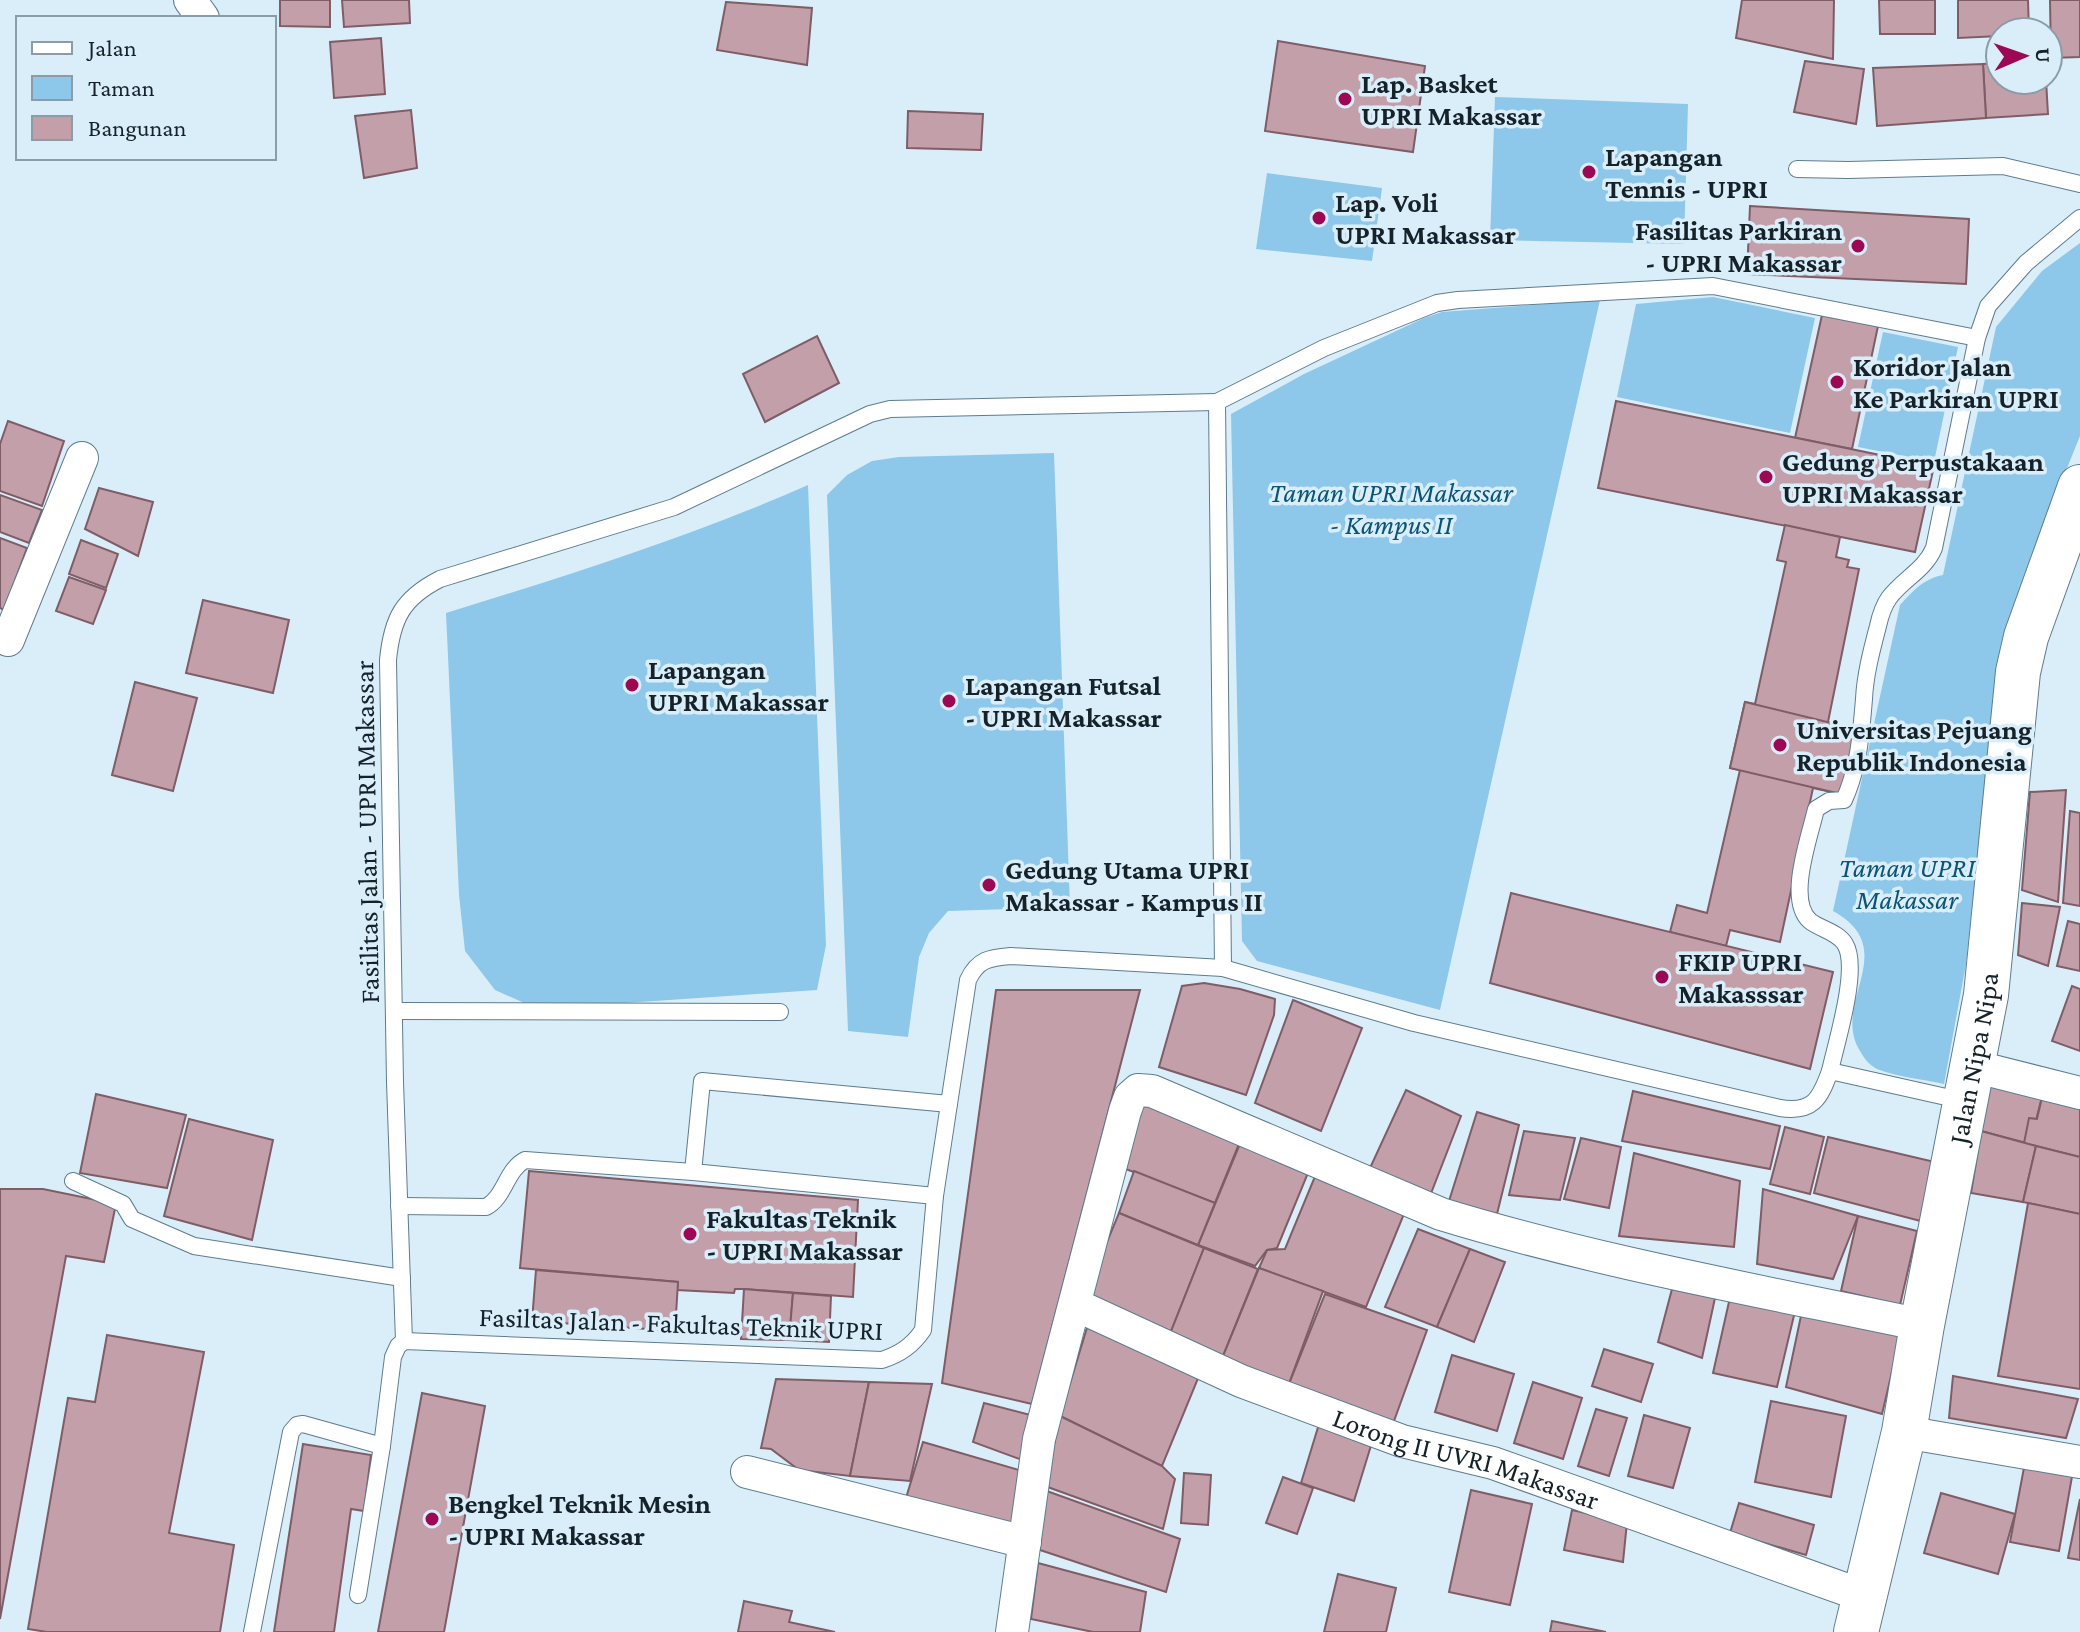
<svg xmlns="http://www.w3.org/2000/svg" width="2080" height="1632" viewBox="0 0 2080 1632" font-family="'Crimson Pro',serif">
  <rect width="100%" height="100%" fill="#daeefa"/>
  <g fill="#8dc7ea">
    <path d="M1495,97L1688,104L1684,244L1490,240Z"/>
    <path d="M1267,173L1382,188L1372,261L1256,249Z"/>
    <path d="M2080,243V436L2053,503L1994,697L1966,964L1944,1084C1923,1079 1897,1077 1877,1069C1869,1065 1864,1058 1860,1051C1830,1002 1903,950 1833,911L1900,605C1913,591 1923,579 1943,575L1996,327L2042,271Z"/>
    <path d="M1713,297L1815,318L1790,433L1617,397L1636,304Z"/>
    <path d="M1600,300L1440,1010L1257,961L1242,941L1231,414L1304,374L1424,318L1442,312Z"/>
    <path d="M1883,332L1958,347L1934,462L1858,447Z"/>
    <path d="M1054,453L1070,907L948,911L929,933L919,957L908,1037L848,1031L827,495L847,475L872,461L899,457Z"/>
    <path d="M808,485L826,945L817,990L538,1009L495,990L465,951L459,895L446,613C569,575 690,537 808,485Z"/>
  </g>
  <g fill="#c39fa9" stroke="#7e5d67" stroke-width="2">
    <path d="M280,0H330V27L280,26Z"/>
    <path d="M342,0H409L410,23L344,27Z"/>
    <path d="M1742,0H1834L1833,59L1736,38Z"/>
    <path d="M1879,0H1935V34H1880Z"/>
    <path d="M1958,0H2028L2029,32H2000V36L1958,38Z"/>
    <path d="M2050,0H2080V57L2051,58Z"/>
    <path d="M726,2L812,8L807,65L717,50Z"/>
    <path d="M381,38L385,94L334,98L330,42Z"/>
    <path d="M1278,41L1425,66L1413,152L1265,131Z"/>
    <path d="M1805,61L1864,69L1856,124L1794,112Z"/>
    <path d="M2000,63V80H2046L2048,114L1986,118L1983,64Z"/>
    <path d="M1983,64L1986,118L1877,126L1873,68Z"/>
    <path d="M411,110L417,168L364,178L355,116Z"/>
    <path d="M908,111L983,114L981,150L907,148Z"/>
    <path d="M1750,206L1969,219L1966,284L1747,274Z"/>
    <path d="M1822,315L1878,326L1852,449L1795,438Z"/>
    <path d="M817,336L839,383L765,422L743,374Z"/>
    <path d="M1616,401L1934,466L1915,552L1598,488Z"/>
    <path d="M8,421L64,441L42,506L0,491V444Z"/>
    <path d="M99,488L153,502L138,556L85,529Z"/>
    <path d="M0,495L42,510L29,543L0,532Z"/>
    <path d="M1785,525L1840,537L1836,557L1849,560L1847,567L1859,569L1828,722L1856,729L1841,794L1813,788L1780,942L1730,930L1726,946L1670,932L1677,905L1707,913L1740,770L1730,768L1745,702L1755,704L1786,562L1777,560Z"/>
    <path d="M0,538L27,548L4,610L0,608Z"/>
    <path d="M81,540L118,554L106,588L69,574Z"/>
    <path d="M69,577L106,590L93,624L56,611Z"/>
    <path d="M203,600L289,620L273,693L186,673Z"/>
    <path d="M135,682L197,698L173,791L112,775Z"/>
    <path d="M1745,702L1856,729L1841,794L1730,768Z"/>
    <path d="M2066,790L2058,902L2022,890L2030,792Z"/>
    <path d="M2070,811L2080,813V906L2063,903Z"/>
    <path d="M1511,893L1833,972L1810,1069L1490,983Z"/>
    <path d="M2022,903L2060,907L2048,966L2018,955Z"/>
    <path d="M2068,921L2080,924V971L2057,966Z"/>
    <path d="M1204,983L1240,989L1275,999L1274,1015L1246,1095L1159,1067L1182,986Z"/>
    <path d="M2072,986L2080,989V1051L2052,1041Z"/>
    <path d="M996,990H1140L1032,1404L942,1383Z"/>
    <path d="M1293,1000L1362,1028L1321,1131L1255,1103Z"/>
    <path d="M1992,1076L2044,1089L2030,1144L1981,1131Z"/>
    <path d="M2044,1089L2080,1095V1157L2024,1143L2029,1118L2037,1119Z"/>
    <path d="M1406,1090L1461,1116L1430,1196L1370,1168Z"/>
    <path d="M1633,1091L1780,1126L1770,1169L1622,1141Z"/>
    <path d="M96,1094L186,1115L167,1188L80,1173Z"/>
    <path d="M1142,1095L1241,1139L1215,1203L1115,1165Z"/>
    <path d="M1477,1112L1519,1125L1497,1214L1449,1201Z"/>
    <path d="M189,1119L273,1140L252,1240L164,1216Z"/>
    <path d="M1785,1127L1824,1137L1810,1194L1770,1184Z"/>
    <path d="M1524,1131L1575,1138L1560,1200L1509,1195Z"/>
    <path d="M1981,1131L2036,1146L2023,1202L1971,1193Z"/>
    <path d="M1244,1134L1308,1173L1277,1248L1267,1250L1255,1266L1198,1245Z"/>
    <path d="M1828,1137L1939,1163L1928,1223L1814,1193Z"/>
    <path d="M1581,1138L1621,1147L1609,1208L1564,1199Z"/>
    <path d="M2036,1146L2080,1157V1214L2023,1202Z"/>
    <path d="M1634,1153L1740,1181L1734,1247L1619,1236Z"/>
    <path d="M529,1171L858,1200L853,1297L744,1289H735L734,1293L677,1290L678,1282L520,1268Z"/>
    <path d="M1134,1171L1215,1203L1198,1245L1119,1213Z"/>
    <path d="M1316,1174L1408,1204L1366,1307L1259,1268L1267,1250L1285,1249Z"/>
    <path d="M0,1189H43L116,1204L104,1262L66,1256L0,1619Z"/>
    <path d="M1763,1189L1858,1216L1833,1279L1757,1264Z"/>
    <path d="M2028,1203L2080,1214V1389L1998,1376Z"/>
    <path d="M1119,1213L1204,1248L1168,1339L1082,1302Z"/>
    <path d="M1858,1216L1917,1231L1900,1305L1841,1291Z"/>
    <path d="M1418,1229L1470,1249L1437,1327L1385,1307Z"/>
    <path d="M1204,1248L1258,1269L1221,1361L1168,1339Z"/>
    <path d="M1470,1249L1505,1262L1474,1342L1437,1327Z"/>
    <path d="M1259,1268L1323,1291L1287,1389L1221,1361Z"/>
    <path d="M536,1270L678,1282L675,1331L532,1321Z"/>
    <path d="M744,1289L793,1293L789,1340L741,1339Z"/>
    <path d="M1672,1289L1715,1298L1702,1358L1658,1342Z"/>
    <path d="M793,1293L831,1296L829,1342L789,1340Z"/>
    <path d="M1731,1293L1796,1307L1777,1387L1713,1373Z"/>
    <path d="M1325,1294L1427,1330L1390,1432L1287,1389Z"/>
    <path d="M1802,1311L1901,1334L1882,1414L1786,1387Z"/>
    <path d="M1090,1318L1199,1376L1162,1466L1060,1416Z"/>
    <path d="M107,1335L204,1352L169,1533L234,1545L220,1632H47L28,1629L68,1398L95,1402Z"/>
    <path d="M1604,1349L1653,1364L1641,1402L1592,1386Z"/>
    <path d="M1452,1355L1514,1374L1497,1431L1435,1412Z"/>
    <path d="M1953,1376L2078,1399L2066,1438L1949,1418Z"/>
    <path d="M776,1379L869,1382L850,1476L799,1470L771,1449L761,1448Z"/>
    <path d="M869,1382L932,1384L910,1481L850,1476Z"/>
    <path d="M1533,1382L1582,1398L1563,1459L1514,1443Z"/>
    <path d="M422,1393L485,1406L444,1632H378Z"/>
    <path d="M1771,1401L1846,1416L1831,1497L1755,1482Z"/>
    <path d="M984,1403L1038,1417L1025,1461L973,1442Z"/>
    <path d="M1596,1409L1627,1418L1609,1476L1578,1466Z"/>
    <path d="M1644,1415L1690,1428L1673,1488L1628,1476Z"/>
    <path d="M1060,1416L1162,1466L1175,1479L1163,1529L1045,1486Z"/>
    <path d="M1319,1424L1373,1439L1354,1501L1301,1483Z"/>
    <path d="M923,1442L1022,1471L1015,1529L906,1498Z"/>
    <path d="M303,1444L371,1455L364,1511L351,1509L334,1632H274Z"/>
    <path d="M2026,1457L2074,1465L2059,1551L2010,1542Z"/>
    <path d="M1184,1473L1211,1475L1208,1525L1181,1523Z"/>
    <path d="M1283,1477L1313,1488L1297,1534L1266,1523Z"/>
    <path d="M1044,1490L1180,1539L1166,1592L1037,1549Z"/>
    <path d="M1471,1490L1532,1504L1510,1605L1449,1592Z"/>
    <path d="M1941,1493L2015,1514L1998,1574L1924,1553Z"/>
    <path d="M2080,1499V1560L2068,1558Z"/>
    <path d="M1739,1503L1814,1525L1806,1555L1730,1533Z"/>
    <path d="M1572,1510L1627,1522L1623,1562L1564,1550Z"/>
    <path d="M1038,1563L1146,1592L1140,1632H1093L1031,1619Z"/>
    <path d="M1338,1574L1396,1588L1386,1632H1324Z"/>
    <path d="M744,1601L792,1611L789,1622L835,1632H738Z"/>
    <path d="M1552,1621L1606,1632H1550Z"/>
  </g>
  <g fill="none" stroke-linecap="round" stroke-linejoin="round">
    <defs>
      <g id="lane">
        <path d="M1797,169L1848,170L2003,166L2080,184"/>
        <path d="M1223,968L1217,402L1324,348L1437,303L1458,300L1713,286L1977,338"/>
        <path d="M395,1011L780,1012"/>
        <path d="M1830,1071C1836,1043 1860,968 1845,944C1838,932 1820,929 1810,921C1786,900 1810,836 1816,809L1829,801L1844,800C1859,767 1861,734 1864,699C1865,675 1872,649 1878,626C1880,617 1884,605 1889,598C1903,579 1925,570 1934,548L1977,338L1988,306L2026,263L2080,218"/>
        <path d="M73,1181L123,1204L132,1219L194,1246L402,1278"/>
        <path d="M935,1196L693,1172L702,1081L949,1104L968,980C978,959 989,958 1011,956L1223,968L1414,1023L1780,1108C1813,1113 1820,1099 1830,1071L1964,1101"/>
        <path d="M399,1206L486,1207C505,1197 506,1170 525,1160L693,1172"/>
        <path d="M404,1341L395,1082L388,660C392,618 403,598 440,579L674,507L870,414L890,409L1217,402"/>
        <path d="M358,1595L382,1446L393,1357L398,1346L404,1341L882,1360C900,1354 912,1346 923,1330L935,1196L949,1104"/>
        <path d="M252,1632L291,1432L297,1425L303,1424L382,1446"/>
      </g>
      <g id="street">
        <path d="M190,0L203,18"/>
        <path d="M8,640L82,458"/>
        <path d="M1973,1066L2080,1093"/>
        <path id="s1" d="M1076,1305L1241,1381L1402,1441L1493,1463L1864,1596"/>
        <path d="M1904,1432L2080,1462"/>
        <path d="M747,1472L1025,1542"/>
        <path d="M1012,1632L1039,1439L1125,1111L1130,1097L1138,1090L1152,1091L1441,1214C1598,1262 1761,1291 1922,1325"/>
      </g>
      <g id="secondary">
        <path id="s2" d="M1856,1632L1904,1432L1922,1325L1986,995L2018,672L2026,637L2080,487"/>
      </g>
    </defs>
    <use href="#lane" stroke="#5d7c8e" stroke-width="18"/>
    <use href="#street" stroke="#5d7c8e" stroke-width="34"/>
    <use href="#secondary" stroke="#5d7c8e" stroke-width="46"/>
    <use href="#lane" stroke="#fff" stroke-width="16"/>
    <use href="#street" stroke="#fff" stroke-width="32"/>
    <use href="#secondary" stroke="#fff" stroke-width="44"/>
  </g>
  <g fill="#9d0854" stroke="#daeefa" stroke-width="3">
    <circle cx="1345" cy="99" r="8"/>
    <circle cx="1589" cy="172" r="8"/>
    <circle cx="1319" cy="218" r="8"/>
    <circle cx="1858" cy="246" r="8"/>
    <circle cx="1837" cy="382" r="8"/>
    <circle cx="1766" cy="477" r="8"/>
    <circle cx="632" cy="685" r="8"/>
    <circle cx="949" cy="701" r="8"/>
    <circle cx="1780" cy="745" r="8"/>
    <circle cx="989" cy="885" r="8"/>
    <circle cx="1662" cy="977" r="8"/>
    <circle cx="690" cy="1234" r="8"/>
    <circle cx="432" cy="1519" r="8"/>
  </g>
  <g text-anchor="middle" stroke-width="7" stroke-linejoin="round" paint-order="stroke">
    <g font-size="28" font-weight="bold" fill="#16222a" stroke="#daeefa" text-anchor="start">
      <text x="1361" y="93">Lap. Basket<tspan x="1361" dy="32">UPRI Makassar</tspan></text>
      <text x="1605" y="166">Lapangan<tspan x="1605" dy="32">Tennis - UPRI</tspan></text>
      <text x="1335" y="212">Lap. Voli<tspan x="1335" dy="32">UPRI Makassar</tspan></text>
      <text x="1842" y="240" text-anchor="end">Fasilitas Parkiran<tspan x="1842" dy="32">- UPRI Makassar</tspan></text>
      <text x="1853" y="376">Koridor Jalan<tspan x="1853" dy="32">Ke Parkiran UPRI</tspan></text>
      <text x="1782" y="471">Gedung Perpustakaan<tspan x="1782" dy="32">UPRI Makassar</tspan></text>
      <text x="648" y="679">Lapangan<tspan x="648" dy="32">UPRI Makassar</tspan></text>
      <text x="965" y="695">Lapangan Futsal<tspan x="965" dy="32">- UPRI Makassar</tspan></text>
      <text x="1796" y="739">Universitas Pejuang<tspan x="1796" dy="32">Republik Indonesia</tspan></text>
      <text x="1005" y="879">Gedung Utama UPRI<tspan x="1005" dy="32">Makassar - Kampus II</tspan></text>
      <text x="1678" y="971">FKIP UPRI<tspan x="1678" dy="32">Makasssar</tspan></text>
      <text x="706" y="1228">Fakultas Teknik<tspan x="706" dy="32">- UPRI Makassar</tspan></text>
      <text x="448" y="1513">Bengkel Teknik Mesin<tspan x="448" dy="32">- UPRI Makassar</tspan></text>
    </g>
    <g font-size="28" font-style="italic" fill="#0a5475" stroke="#daeefa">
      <text x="1391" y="502">Taman UPRI Makassar<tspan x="1391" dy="32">- Kampus II</tspan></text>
      <text x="1907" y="877">Taman UPRI<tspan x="1907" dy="32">Makassar</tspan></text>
    </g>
    <g font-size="28" fill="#16222a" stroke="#daeefa">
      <text transform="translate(366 832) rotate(-91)" y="10">Fasilitas Jalan - UPRI Makassar</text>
      <text dy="10" stroke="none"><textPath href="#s2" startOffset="586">Jalan Nipa Nipa</textPath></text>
      <text transform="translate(681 1323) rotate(2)" y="10">Fasiltas Jalan - Fakultas Teknik UPRI</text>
      <text dy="10" stroke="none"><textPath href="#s1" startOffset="420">Lorong II UVRI Makassar</textPath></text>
    </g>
  </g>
  <rect x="16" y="16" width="260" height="144" fill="#daeefa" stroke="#8c9ca7" stroke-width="2"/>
  <rect x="32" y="42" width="40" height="12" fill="#ffffff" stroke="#8c9ca7" stroke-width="2"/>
  <text x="88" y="56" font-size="24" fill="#16222a">Jalan</text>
  <rect x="32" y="76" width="40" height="24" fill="#8dc7ea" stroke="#8c9ca7" stroke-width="2"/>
  <text x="88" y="96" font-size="24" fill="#16222a">Taman</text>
  <rect x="32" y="116" width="40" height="24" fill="#c39fa9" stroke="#8c9ca7" stroke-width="2"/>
  <text x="88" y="136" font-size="24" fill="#16222a">Bangunan</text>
  <g transform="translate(2024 56) rotate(88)"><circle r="38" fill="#daeefa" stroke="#8c9ca7" stroke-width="2"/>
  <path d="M0-6L14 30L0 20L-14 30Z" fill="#9d0854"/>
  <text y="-12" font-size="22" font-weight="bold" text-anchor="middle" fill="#16222a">U</text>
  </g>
</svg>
